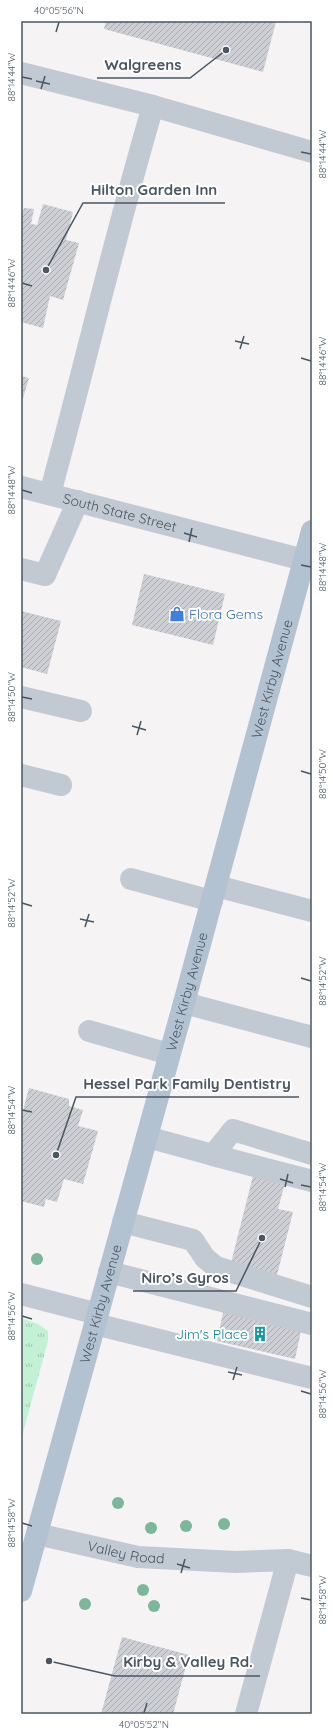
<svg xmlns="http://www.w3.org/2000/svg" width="333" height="1735" viewBox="0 0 333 1735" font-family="Quicksand,sans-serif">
  <defs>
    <pattern id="park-tufts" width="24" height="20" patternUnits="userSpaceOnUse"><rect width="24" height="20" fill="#c3f1d5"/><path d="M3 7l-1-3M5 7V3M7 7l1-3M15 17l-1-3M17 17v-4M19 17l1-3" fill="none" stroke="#a0c6b0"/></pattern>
    <pattern id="building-hatch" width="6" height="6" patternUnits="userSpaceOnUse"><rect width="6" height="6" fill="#cdcfd5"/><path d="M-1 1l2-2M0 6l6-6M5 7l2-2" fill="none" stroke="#a8abb0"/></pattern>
  </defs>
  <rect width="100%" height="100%" fill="#f5f3f3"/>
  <path fill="url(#park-tufts)" d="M21,1318L38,1324L48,1331V1341L21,1440Z"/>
  <g fill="url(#building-hatch)">
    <path d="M106,21H276L263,72L104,29Z"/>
    <path d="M43,204L73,212L66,240L79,243L63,300L50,296L43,328L21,322V218L24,208L34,209L31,224L37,225Z"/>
    <path d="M21,376L29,378L21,405Z"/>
    <path d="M144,574L225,594L213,645L132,625Z"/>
    <path d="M21,611L61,621L47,674L21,667Z"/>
    <path d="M29,1088L69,1099V1106L83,1110L78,1126L98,1131L83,1184L64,1179L57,1202L46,1199L44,1207L21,1201V1118Z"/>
    <path d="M257,1160L289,1168L278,1209L293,1212L277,1275L231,1263Z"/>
    <path d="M224,1308L302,1326L295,1359L217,1341Z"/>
    <path d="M122,1637L189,1655L173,1714H101Z"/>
  </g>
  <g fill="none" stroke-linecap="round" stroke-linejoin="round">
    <g stroke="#c1cad2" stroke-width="22">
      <path d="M21,73L153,106L312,152"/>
      <path id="s1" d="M21,487L312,562"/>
      <path d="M50,494C85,365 115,235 153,106"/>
      <path d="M21,569L45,575L78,501"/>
      <path d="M21,697L81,711"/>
      <path d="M21,775L61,785"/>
      <path d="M131,879L212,901"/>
      <path d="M216,886L312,911"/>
      <path d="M184,1003L312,1037"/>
      <path d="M89,1031L169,1054"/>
      <path d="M147,1137L213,1155L233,1130L312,1154"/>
      <path d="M213,1155L312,1181"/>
      <path d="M123,1222L193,1240L205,1258L216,1267L312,1297"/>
      <path d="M109,1272L312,1324"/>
      <path d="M21,1294L98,1314"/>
      <path d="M95,1324L312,1378"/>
      <path id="s2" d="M37,1534L138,1557L236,1562L288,1560L312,1566"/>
      <path d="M246,1714L288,1560"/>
    </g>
    <path stroke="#b3c2d1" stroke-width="22" id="s3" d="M21,1591L184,1003L312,531"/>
  </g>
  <g fill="#7bb799">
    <circle cx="37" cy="1259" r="6"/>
    <circle cx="118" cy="1503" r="6"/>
    <circle cx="224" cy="1524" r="6"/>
    <circle cx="186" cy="1526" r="6"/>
    <circle cx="151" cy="1528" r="6"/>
    <circle cx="143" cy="1590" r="6"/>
    <circle cx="85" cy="1604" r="6"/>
    <circle cx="154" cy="1606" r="6"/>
  </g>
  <path fill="none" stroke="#4a5661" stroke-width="1.5" d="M56,32L59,22M22,77L32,79M36,81L50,84M41,89L45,76M301,152L311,154M22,283L32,286M235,341L249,344M240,349L244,336M301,358L311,361M22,490L32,493M184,533L197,537M189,542L192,528M301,565L311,567M22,697L32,699M132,726L146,730M137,735L141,721M301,771L311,774M22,903L32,906M80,919L94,922M85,927L89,914M301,978L311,981M22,1110L32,1112M280,1179L293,1183M301,1185L311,1187M285,1187L288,1174M22,1316L32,1319M228,1372L242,1375M233,1380L237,1367M301,1391L311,1394M22,1523L32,1526M177,1564L190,1568M181,1573L185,1559M301,1598L311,1600M144,1713L147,1703"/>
  <defs>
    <symbol id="shop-bare" viewBox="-9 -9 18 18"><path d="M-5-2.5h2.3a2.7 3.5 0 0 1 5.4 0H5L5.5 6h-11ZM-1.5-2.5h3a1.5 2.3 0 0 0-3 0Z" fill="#3f7fe0" stroke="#fff" stroke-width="2.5" paint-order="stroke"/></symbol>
    <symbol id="building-bare" viewBox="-9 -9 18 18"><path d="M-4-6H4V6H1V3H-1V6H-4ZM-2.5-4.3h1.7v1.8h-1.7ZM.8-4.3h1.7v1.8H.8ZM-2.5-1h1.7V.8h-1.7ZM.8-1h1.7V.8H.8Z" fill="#0f9aa8" stroke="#fff" stroke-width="2.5" paint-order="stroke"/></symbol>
  </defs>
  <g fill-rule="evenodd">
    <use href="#shop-bare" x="166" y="603" width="22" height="22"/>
    <use href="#building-bare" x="249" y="1323" width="22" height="22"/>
  </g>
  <g text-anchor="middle" stroke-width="4" stroke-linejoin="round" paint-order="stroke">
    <g font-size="14" fill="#4a5661" stroke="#fff">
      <text dy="5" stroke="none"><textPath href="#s1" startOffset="102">South State Street</textPath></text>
      <text dy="5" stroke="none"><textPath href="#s3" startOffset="946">West Kirby Avenue</textPath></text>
      <text dy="5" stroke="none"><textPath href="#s3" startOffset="622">West Kirby Avenue</textPath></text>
      <text dy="5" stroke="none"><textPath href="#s3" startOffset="298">West Kirby Avenue</textPath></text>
      <text dy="5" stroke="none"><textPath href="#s2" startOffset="91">Valley Road</textPath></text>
    </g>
    <g font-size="14" fill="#366cbe" stroke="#fff" text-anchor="start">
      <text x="189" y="619">Flora Gems</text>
    </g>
    <g font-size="14" fill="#0d838f" stroke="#fff" text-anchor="end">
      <text x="248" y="1339">Jim's Place</text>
    </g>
  </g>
  <path fill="none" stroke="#4a5661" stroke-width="1.5" d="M226 50L190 78H97M46 270L83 203H225M56 1155L76 1097H299M262 1238L236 1291H133M49 1661L115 1676H260"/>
  <g fill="#4a5661" stroke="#fff" stroke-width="1.5">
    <circle cx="226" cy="50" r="4"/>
    <circle cx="46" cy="270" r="4"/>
    <circle cx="56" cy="1155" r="4"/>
    <circle cx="262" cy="1238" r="4"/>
    <circle cx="49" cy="1661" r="4"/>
  </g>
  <g font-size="15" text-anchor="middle" font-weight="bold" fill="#4a5661" stroke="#fff" stroke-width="4" stroke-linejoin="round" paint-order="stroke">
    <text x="143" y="70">Walgreens</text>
    <text x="154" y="195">Hilton Garden Inn</text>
    <text x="187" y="1089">Hessel Park Family Dentistry</text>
    <text x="185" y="1283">Niro’s Gyros</text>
    <text x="188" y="1667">Kirby &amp; Valley Rd.</text>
  </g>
  <rect width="333" height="1735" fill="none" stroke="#ffffff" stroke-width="44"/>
  <rect x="22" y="22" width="289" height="1691" fill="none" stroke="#4a5661" stroke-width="1.5"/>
  <g font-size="10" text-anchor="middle" fill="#4a5661">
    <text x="59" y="14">40°05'56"N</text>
    <text transform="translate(11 77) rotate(-90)" y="4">88°14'44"W</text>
    <text transform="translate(322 154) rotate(-90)" y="4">88°14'44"W</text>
    <text transform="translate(11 283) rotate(-90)" y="4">88°14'46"W</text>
    <text transform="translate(322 361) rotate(-90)" y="4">88°14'46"W</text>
    <text transform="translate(11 490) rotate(-90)" y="4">88°14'48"W</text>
    <text transform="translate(322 567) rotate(-90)" y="4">88°14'48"W</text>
    <text transform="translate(11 697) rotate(-90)" y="4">88°14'50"W</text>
    <text transform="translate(322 774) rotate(-90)" y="4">88°14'50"W</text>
    <text transform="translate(11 903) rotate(-90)" y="4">88°14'52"W</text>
    <text transform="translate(322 981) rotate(-90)" y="4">88°14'52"W</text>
    <text transform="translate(11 1110) rotate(-90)" y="4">88°14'54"W</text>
    <text transform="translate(322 1187) rotate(-90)" y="4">88°14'54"W</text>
    <text transform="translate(11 1316) rotate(-90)" y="4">88°14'56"W</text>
    <text transform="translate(322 1394) rotate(-90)" y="4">88°14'56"W</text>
    <text transform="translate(11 1523) rotate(-90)" y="4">88°14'58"W</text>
    <text transform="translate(322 1600) rotate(-90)" y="4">88°14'58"W</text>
    <text x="144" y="1728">40°05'52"N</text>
  </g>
</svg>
